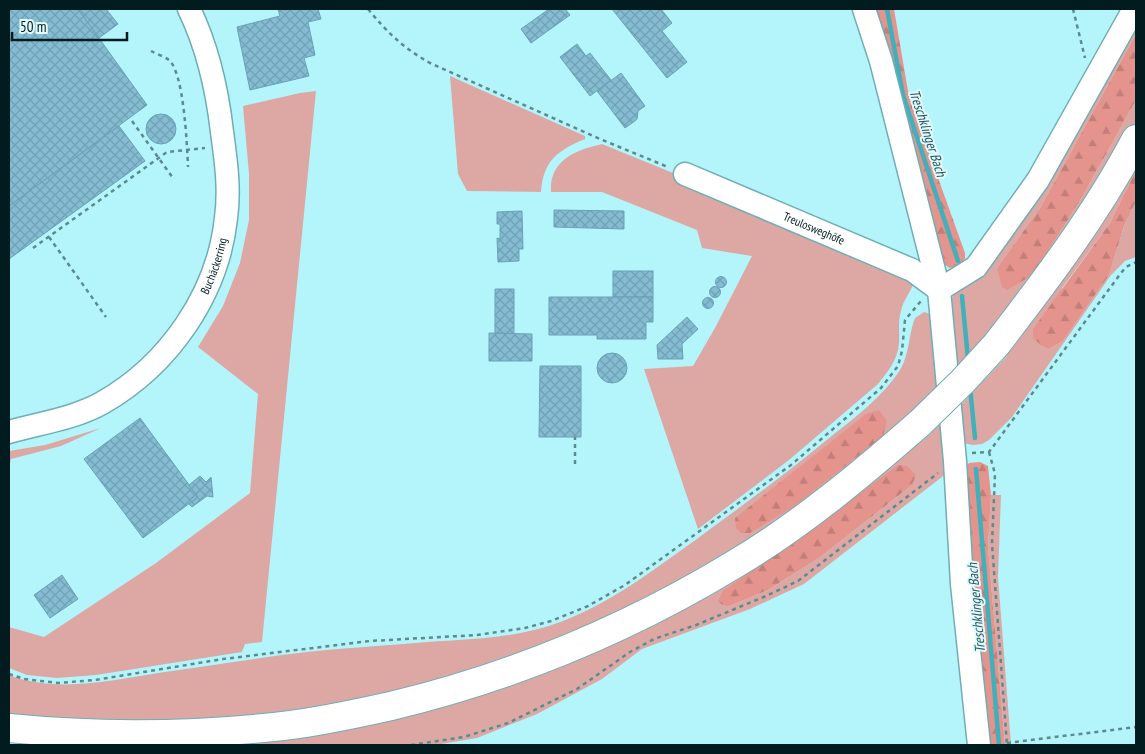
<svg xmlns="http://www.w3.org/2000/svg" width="1145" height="754" viewBox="0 0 1145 754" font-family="'PT Sans Narrow',sans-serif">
  <defs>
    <pattern id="forest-firs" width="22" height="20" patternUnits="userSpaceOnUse" patternTransform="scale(1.25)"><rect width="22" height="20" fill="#e5938d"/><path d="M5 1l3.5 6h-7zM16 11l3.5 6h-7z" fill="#c37e79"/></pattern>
    <pattern id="building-cross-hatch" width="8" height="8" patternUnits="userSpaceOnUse" patternTransform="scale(1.25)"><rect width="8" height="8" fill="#84bcd2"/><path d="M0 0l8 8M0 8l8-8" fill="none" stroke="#70a1b4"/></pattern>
  </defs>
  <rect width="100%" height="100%" fill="#b3f5fb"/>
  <g fill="#dda8a4" fill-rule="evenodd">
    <path d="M1136,21V34L1040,208L997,268L1033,275L1081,199L1136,100V122L1074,226L997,322L953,371L950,301L953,296L971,281Z"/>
    <path d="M450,76L585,136V139C558,150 543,161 541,192L467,191L458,174Z"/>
    <path d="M316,91L262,642L245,644L242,652L96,675L57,678L27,675L9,668V627L44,637L156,563L250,493L258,394L198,347L223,306L240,263L249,220V174L243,106L300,93Z"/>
    <path d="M602,144L727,195L914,282C911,292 903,300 901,311C897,324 901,337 898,350C895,363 886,374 878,384L789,460L698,529L644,369L693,366L715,328L752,256L702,248L697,230L602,192H551C549,160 576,150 602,144Z"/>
    <path d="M1136,161V170L1110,223L1062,288L1049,349L1063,341L1109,275L1124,226L1136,201V257L1125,261L1111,275L1012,417L989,440L982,444L973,445L963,443L956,410L1007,356L1003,352Z"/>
    <path d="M924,312L930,314L941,387L887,441L730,555L617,617L442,683L280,715L136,724L9,716V675C56,693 109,681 158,673C192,668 227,663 261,658C316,649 372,647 427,642C460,640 493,639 525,632C590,619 642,578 694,541C736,510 778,480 818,447C846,424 878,402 898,373C910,356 908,336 915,318Z"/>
    <path d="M944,421L947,473L804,584L750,609L642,649L602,679L537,714L477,738L435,745H158L561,660L920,439L922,441ZM912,485L819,558L768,590L727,607L717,602L723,590L798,539Z"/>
    <path d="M101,428L61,446L11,459L9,467V451L45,445Z"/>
    <path d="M991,495H1001L998,577L1011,745H1005L988,547Z"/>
  </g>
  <g fill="url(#forest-firs)">
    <path d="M868,9H894L909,97L965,253V258L963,263L950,268L940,262Z"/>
    <path d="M1136,34V100L1081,199L1033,275L1007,290L1002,287L997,268L1040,208Z"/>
    <path d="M1136,170V201L1124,226L1109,275L1063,341L1049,349L1041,345L1033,338V329L1110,223Z"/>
    <path d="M879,410L887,421L883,436L795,506L750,533H741L736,528L735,518L866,414Z"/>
    <path d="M980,462L988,466L991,495L988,547L1005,745H984L961,472L969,463Z"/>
    <path d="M898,465L907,466L916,475L912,485L819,558L768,590L727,607L717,602L723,590L798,539Z"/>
  </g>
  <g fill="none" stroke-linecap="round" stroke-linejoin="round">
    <g stroke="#40b0bb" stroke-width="4.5">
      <path d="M887,9L903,95L958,261"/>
      <path d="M962,296L968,359"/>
      <path d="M970,387L975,438"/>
      <path d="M976,469L999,745"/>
    </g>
  </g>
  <g fill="url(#building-cross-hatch)" stroke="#6aa1b6">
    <path d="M9,9H78L147,105L9,206Z"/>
    <path d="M78,9H106L118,24L99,38Z"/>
    <path d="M278,9H318L321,19L308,22L315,55L304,58L309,76L250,90L237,27L280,16Z"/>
    <path d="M549,9H565L570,15L531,43L521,29Z"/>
    <path d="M612,9H661L672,23L662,31L687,62L667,78Z"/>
    <path d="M577,44L586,56L590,53L611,80L590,96L560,57Z"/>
    <path d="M621,73L645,106L638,111L637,119L635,121L625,128L597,91Z"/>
    <circle cx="161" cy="129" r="15"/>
    <path d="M119,126L145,161L9,259V206Z"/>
    <path d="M554,210L624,211V229L554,227Z"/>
    <path d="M522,211L523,249H519V261L498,262L497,238L500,239V224H497V212Z"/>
    <rect x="613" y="271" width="40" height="26"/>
    <circle cx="721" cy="282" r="5.5"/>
    <circle cx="715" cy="292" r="5.5"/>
    <path d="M495,289H514V334L495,333Z"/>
    <path d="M549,297H653V322H646V339H597V335H549Z"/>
    <circle cx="708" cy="303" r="5.5"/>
    <path d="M687,317L698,329L682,344L683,359H658L657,345Z"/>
    <path d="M489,333L532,334V361H489Z"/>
    <circle cx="612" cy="368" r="15"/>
    <path d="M540,366H581V437H539Z"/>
    <path d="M140,418L198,497L143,538L84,459Z"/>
    <path d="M200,476L206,482L211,477L213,497L207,496L192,507L189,504L198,497L189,485Z"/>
    <path d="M62,575L78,599L50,618L34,595Z"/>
  </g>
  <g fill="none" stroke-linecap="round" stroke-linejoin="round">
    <defs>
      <g id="minor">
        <path d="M864,9L881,61L939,290L955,461L962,584L979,745"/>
        <path id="s1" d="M685,174L912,270L939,290"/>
        <path d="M939,290L976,267L1038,180L1134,9"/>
        <path id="s2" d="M9,432C40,423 73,419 102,403C169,365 218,294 226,218C230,189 226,161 222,132C217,88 208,48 189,9"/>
      </g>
      <g id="major">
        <path d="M996,345C1047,279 1097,213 1136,139"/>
        <path d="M9,728C100,737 192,736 283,726C319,722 355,714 391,706C512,677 628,629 735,564C802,524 863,473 921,422"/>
      </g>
    </defs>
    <use href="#minor" stroke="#6faeb4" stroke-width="25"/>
    <use href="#major" stroke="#6faeb4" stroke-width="30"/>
    <g stroke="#5c8b8f" stroke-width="2.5" stroke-dasharray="4 4" stroke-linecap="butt">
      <path d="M368,9C387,32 403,48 430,63L600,139L668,167"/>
      <path d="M1073,9L1085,58"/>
      <path d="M151,51C156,54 164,56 169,60C184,73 187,145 188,167"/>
      <path d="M132,121L173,178"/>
      <path d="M49,237L106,317"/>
      <path d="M33,248L167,152L205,148"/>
      <path d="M989,452L995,474L992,544L1007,745"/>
      <path d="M972,453L989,452L1121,273L1126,267L1136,262"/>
      <path d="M575,464V437"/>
      <path d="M9,674L24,679L58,683L95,680L223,659L370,641L477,635L525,628L551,621L588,606L625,585L791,465L881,388L898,366L902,351L905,320L921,301"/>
      <path d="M1007,743L1136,727"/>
      <path d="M411,745L464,737L508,723L577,689L630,652L654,639L696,625L766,596L798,581L938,473"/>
    </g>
    <use href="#minor" stroke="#fff" stroke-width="22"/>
    <use href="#major" stroke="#fff" stroke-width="28"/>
    <defs>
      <path id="major-bridge" d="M921,422L963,381L996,345"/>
    </defs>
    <use href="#major-bridge" stroke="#6faeb4" stroke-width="30" stroke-linecap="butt"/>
    <use href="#major-bridge" stroke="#fff" stroke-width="28"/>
  </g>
  <g text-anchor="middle" stroke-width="4" stroke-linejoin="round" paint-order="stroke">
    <g font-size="12" fill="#011b1e" stroke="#e1fafd">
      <text dy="4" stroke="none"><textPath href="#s1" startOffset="140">Treulosweghöfe</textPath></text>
      <text dy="4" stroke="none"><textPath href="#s2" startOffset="279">Buchäckerring</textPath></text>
    </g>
    <g font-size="14" font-style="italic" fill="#27575b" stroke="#e1fafd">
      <text transform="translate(928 133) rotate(72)" y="5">Treschklinger Bach</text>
      <text transform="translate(976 608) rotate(-95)" y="5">Treschklinger Bach</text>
    </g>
  </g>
  <rect width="1145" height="754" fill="none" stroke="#011b1e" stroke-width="20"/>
  <path d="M12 32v8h115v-8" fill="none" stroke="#011b1e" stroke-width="2.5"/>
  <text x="20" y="32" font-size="15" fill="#011b1e" stroke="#e1fafd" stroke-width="4" paint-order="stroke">50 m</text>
</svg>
